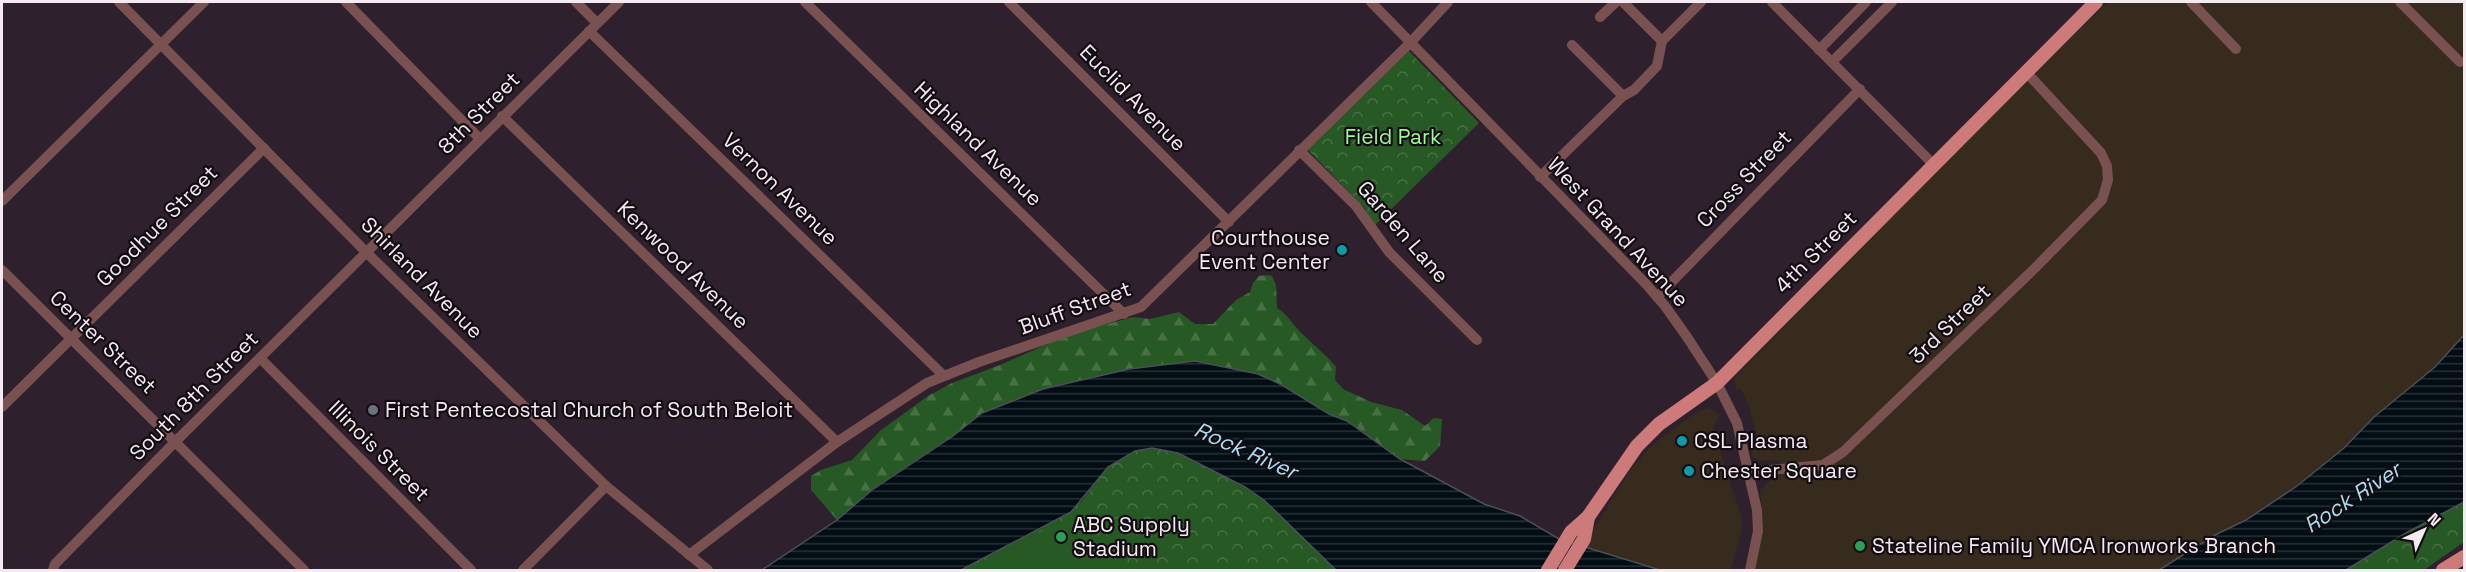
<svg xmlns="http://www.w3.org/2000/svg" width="2466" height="572" viewBox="0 0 2466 572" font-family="'Space Grotesk',sans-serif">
  <defs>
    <pattern id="forest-firs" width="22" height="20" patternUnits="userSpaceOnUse" patternTransform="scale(1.5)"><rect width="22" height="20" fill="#275925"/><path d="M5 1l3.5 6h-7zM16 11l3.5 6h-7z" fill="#477145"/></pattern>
    <pattern id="park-crowns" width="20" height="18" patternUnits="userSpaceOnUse" patternTransform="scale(1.5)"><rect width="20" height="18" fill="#275925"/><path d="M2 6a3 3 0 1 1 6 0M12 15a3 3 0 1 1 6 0" fill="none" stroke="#477145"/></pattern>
    <pattern id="water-rules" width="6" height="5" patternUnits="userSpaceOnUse" patternTransform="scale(1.5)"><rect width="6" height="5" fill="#020e14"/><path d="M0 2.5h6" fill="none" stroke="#273137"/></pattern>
  </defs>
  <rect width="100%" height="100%" fill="#2e212d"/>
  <g fill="#372b1d">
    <path d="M2108,2H2464V335L2435,367L2374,417L2344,447L2297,486L2246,520L2215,535L2159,570H1754L1763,519L1760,491L1773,478L1781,476L1779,460L1759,461L1752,456L1751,452L1758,440L1748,403L1741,389L1737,392L1734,378L2011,95Z"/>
    <path d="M1709,408L1720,415L1713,428L1741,516V533L1731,570H1661L1583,547L1631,469L1651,446L1695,413Z"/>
  </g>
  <path fill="url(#forest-firs)" d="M1267,275L1272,276L1276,285L1277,308C1285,313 1288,318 1294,325C1307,340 1323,351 1336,367L1335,380L1343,389L1371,402L1402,410L1425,426L1434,418L1442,419L1440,446L1425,461L1400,459L1347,421L1329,414L1282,385L1258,374L1195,361L1129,369L1043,389L982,413L953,436L872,490L837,520L811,490V476L821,470L852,460L880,431L928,396L952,383L1000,365L1052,342L1100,326L1133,317L1150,319L1179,312L1195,324H1213L1236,300L1250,292L1253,283L1259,276Z"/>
  <g fill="url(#park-crowns)">
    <path d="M1409,51L1479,123L1374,226L1364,207L1308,150Z"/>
    <path d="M1152,448L1178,453L1245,487L1264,500L1336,570H961L1081,502L1108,467L1135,451Z"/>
    <path d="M2464,502V542L2424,570H2346L2406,533Z"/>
  </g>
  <path fill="#275925" d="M1068,518L1133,570H969L994,555Z"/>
  <g fill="url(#water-rules)" stroke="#4a5057" stroke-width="1.5">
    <path d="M2464,335V502L2406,533L2346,570H2159L2215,535L2246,520L2297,486L2344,448L2374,417L2435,367Z"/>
    <path d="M1195,361L1258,374L1282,385L1329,414L1347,421L1400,459L1484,504L1520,516L1559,539L1660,570H1336L1264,500L1245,487L1178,453L1152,448L1135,451L1108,467L1071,512L961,570H762L837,520L872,490L953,436L982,413L1043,389L1129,369Z"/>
  </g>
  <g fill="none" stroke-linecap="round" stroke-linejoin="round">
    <g stroke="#7a5151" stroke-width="10">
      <path d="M119,2L367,253L606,486L708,570"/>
      <path d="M346,2L480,139"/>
      <path d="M576,2L597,23"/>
      <path d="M805,2L1124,314"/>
      <path d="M1009,2L1229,222"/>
      <path d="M1371,2L1646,284L1665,306L1687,337L1717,383L1737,423L1757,510L1758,531L1750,570"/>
      <path d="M1623,2L1662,41"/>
      <path d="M1772,2L1933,164"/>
      <path d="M2191,2L2236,49"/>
      <path d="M2400,2L2460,62"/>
      <path d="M1600,17L1616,2"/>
      <path d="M589,31L944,376"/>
      <path d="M1572,45L1623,96"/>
      <path d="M1819,50L1866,2"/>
      <path d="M1832,62L1892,2"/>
      <path d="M502,116L837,442"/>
      <path d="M1299,150L1356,206L1389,252L1477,340"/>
      <path d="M1540,177L1623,96L1634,90L1657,66L1662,41L1701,2"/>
      <path d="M2,201L204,2"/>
      <path d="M2,270L304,570"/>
      <path d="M1657,297L1860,89"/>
      <path d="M260,358L471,570"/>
      <path d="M2,407L264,148"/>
      <path d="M1749,472L1823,465L1843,452L2035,268L2102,200L2108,180L2107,166L2101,153L2026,72"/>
      <path d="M689,555L837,442L927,383L979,362L1141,307L1410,43L1448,2"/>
      <path d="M53,570L55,564L176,441L619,2"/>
      <path d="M523,570L606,486"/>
    </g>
    <g stroke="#cd7a7a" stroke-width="14">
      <path d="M1548,570L1571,532L1588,517L1637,446L1659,424L1717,383L2096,2"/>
      <path d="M1565,570L1584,539L1588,517"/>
      <path d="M2443,570L2464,557"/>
    </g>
  </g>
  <g fill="#0f9aa8" stroke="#130d12" stroke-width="2">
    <circle cx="1342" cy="250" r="6"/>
    <circle cx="1682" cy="441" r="6"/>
    <circle cx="1689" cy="471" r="6"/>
  </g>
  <circle fill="#6b7280" stroke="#130d12" stroke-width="2" cx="373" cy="410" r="6"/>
  <g fill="#2e9e5b" stroke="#130d12" stroke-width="2">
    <circle cx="1061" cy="537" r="6"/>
    <circle cx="1860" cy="546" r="6"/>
  </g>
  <g text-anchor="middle" stroke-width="4.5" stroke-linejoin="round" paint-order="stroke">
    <g font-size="21" fill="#f3eaf2" stroke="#130d12">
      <text transform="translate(1133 98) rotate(45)" y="7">Euclid Avenue</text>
      <text transform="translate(479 113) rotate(-45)" y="7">8th Street</text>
      <text transform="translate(978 144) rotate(44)" y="7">Highland Avenue</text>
      <text transform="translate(1744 179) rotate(-46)" y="7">Cross Street</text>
      <text transform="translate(780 189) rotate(44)" y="7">Vernon Avenue</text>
      <text transform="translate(157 226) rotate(-45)" y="7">Goodhue Street</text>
      <text transform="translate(1403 232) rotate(49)" y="7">Garden Lane</text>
      <text transform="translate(1618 232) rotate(47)" y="7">West Grand Avenue</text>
      <text transform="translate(1816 252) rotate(-45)" y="7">4th Street</text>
      <text transform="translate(683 265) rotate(44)" y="7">Kenwood Avenue</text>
      <text transform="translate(422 278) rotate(45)" y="7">Shirland Avenue</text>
      <text transform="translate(1075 308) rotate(-20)" y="7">Bluff Street</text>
      <text transform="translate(1950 324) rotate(-44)" y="7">3rd Street</text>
      <text transform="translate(103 342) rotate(44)" y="7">Center Street</text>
      <text transform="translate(194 396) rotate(-45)" y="7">South 8th Street</text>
      <text transform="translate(379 451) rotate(45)" y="7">Illinois Street</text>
    </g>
    <g font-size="21" fill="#9ff89b" stroke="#130d12">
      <text x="1393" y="144">Field Park</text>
    </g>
    <g font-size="21" fill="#f3eaf2" stroke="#130d12" text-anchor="start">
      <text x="1330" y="245" text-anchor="end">Courthouse<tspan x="1330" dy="24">Event Center</tspan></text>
      <text x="385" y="417">First Pentecostal Church of South Beloit</text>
      <text x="1694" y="448">CSL Plasma</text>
      <text x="1701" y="478">Chester Square</text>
      <text x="1073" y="532">ABC Supply<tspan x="1073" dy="24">Stadium</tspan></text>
      <text x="1872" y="553">Stateline Family YMCA Ironworks Branch</text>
    </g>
    <g font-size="22" font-style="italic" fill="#aadcf3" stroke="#130d12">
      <text transform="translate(1246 450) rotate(24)" y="8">Rock River</text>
      <text transform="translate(2352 497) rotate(-33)" y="8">Rock River</text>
    </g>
  </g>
  <rect width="2466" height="572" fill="none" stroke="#f3eaf2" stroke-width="6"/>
  <g transform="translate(2424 530) rotate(45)" stroke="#130d12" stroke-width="4.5" paint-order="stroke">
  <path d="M0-4.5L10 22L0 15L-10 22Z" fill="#f3eaf2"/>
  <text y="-9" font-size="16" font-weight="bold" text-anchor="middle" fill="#f3eaf2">N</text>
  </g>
</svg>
